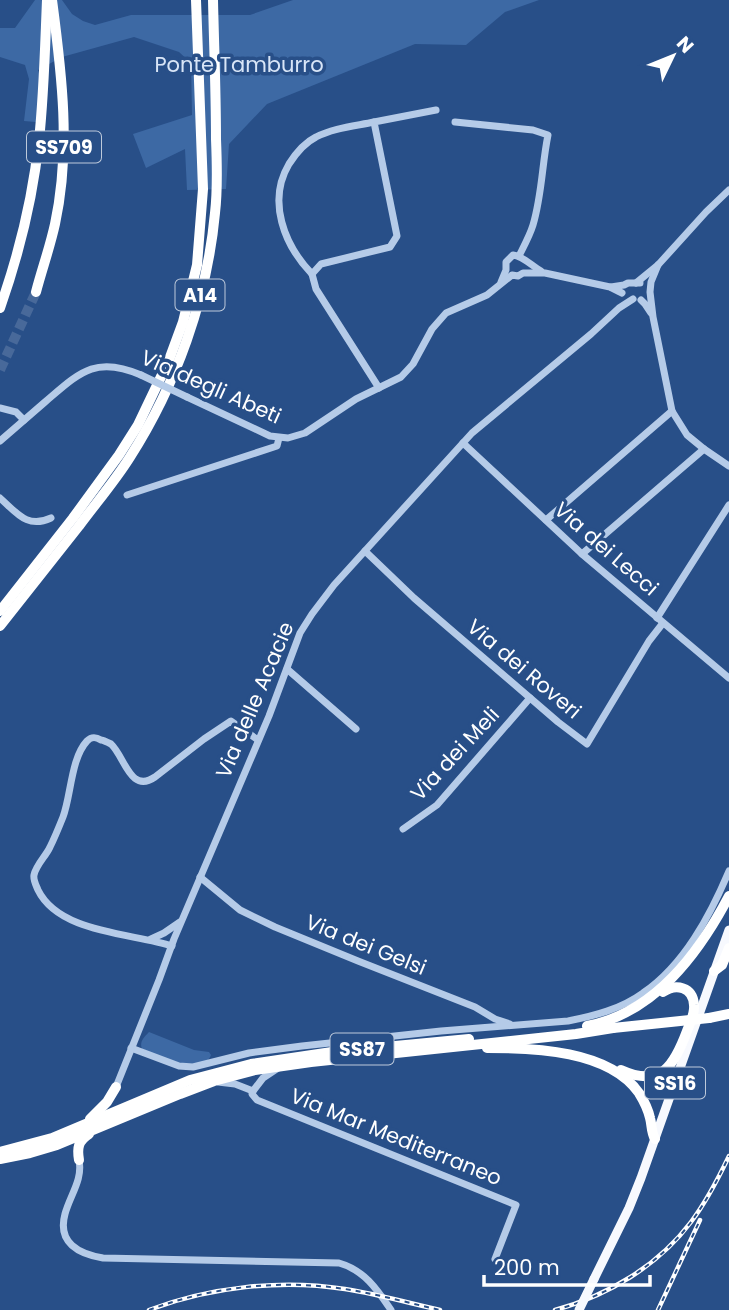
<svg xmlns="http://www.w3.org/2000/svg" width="729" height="1310" viewBox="0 0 729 1310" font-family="Poppins,sans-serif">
  <rect width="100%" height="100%" fill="#284f88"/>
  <g fill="#3d69a4">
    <path d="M35,0H62L72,14L83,21L95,25L131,15H250L293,0H539L505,12L466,45L415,44L267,104L229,144L226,189L187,190L185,149L146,168L133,134L192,115L191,63L179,52L134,37L62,57L38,70L42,84L36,122L24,121L29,79L25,65L0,57V28H15Z"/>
    <path d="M149,1032L194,1050L209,1052L211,1055C203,1077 157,1055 142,1049C139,1042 144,1037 149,1032Z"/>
  </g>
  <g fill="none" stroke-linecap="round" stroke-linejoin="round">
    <path stroke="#48699a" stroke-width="10" stroke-dasharray="10 5" stroke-linecap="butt" d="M0,370L36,292"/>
    <g stroke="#b5cbe8" stroke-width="7">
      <path d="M455,122L533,130L548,135C542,164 542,195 533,225C530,235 524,246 519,256"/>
      <path d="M658,265L651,282L650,292L653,317L672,411L687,435L704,449L729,466"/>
      <path d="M312,274C284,245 267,201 289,164C296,153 304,143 316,137C333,128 355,126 374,122"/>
      <path d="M501,282L506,270V262L513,255C523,256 532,266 541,271"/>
      <path d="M636,283L658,265L706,212L729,190"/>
      <path d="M611,287L624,285L628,283H640"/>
      <path d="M641,300L645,304L651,313"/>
      <path d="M379,388L316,289L312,274L321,264L390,247L397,236L374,122L436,110"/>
      <path d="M187,397L270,436L288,438L305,433L356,399L401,377L413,364L432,329L446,313L487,295L512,275L518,276L523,273H545L610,287L622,293"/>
      <path d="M0,408L16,412L24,420"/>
      <path d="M0,441C15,428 30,415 45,402C79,373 95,355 141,375"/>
      <path d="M463,443L582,554L729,678"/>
      <path d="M127,495L277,446L279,438"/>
      <path d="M0,498C17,513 27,529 51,518"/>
      <path d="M546,520L672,411"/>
      <path d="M365,551L414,598L558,722L587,744L649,641L663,623"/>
      <path d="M582,554L704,449"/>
      <path d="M657,618L729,505"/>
      <path d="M287,669L356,729"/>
      <path d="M403,829L437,805L530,698"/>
      <path d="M200,877L240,910L275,927L358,961L475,1007L495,1019L510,1024"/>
      <path d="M151,939L164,933L180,922"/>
      <path d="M172,946C131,933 59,933 38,890C36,885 33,880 34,875C36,865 46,856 50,847C55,837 59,827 63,817C71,796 71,758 87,741C92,736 96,737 101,740C103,740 109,743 111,744C125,757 130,794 155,777L204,739L231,721L258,740"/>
      <path d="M131,1048L179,1066L193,1067L249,1053L302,1046L441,1031L568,1021C594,1016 621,1009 643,993C684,965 710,916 729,871"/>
      <path d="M218,1082L235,1084L253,1091"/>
      <path d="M116,1087L159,980L174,939L269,716L300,633L312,614L334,585L472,433L591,334L619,308L633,299"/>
      <path d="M253,1091L252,1094L257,1100L516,1205L495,1259"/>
      <path d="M253,1091L263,1078L278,1068"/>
      <path d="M79,1160C83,1180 70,1195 65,1214C57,1243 79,1254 103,1258L339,1263C364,1270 377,1289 391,1310"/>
    </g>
    <path stroke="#f7f9fe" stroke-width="9" d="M594,1279L629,1208L641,1178L729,930"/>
    <g stroke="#fff" stroke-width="10">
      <path d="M36,292C42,269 50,247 55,224C71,150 62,75 52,0"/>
      <path d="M0,308C19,254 33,197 39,140C44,94 45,47 47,0"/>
      <path d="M0,611L73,518L119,455L138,425L169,360L183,322L197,265L203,189L196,0"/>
      <path d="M0,626C26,593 53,559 79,526C96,503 115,481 130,457C176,385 207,299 215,213C218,188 217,163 216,139C216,92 214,46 213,0"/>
      <path d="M714,971L722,965L729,948"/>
      <path d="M709,1018L729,1014"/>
      <path d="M587,1026C655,1013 699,953 729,896"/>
      <path d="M487,1048C534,1048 609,1050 639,1093C644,1101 648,1109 650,1118C652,1125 651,1132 655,1139"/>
      <path d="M621,1070C661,1088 674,1066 687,1031C690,1023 695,1014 694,1005C693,987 676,983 663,992"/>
      <path d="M90,1119L107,1102L116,1087"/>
      <path d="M0,1152L52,1138L190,1080L251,1064L332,1052L469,1039"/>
      <path d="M0,1159L30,1153L57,1145L180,1094L214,1081L255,1070L311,1062L576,1034L613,1028"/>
      <path d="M79,1160C77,1148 78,1141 89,1134"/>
    </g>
    <defs>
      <g id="rail">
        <path d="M149,1310C210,1287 280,1279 345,1289C377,1294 409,1303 440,1310"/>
        <path d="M555,1310C607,1296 658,1266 691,1222C706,1202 718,1179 729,1156"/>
        <path d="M658,1310L700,1220"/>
      </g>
    </defs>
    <use href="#rail" stroke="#fff" stroke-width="4.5"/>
    <use href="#rail" stroke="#284f88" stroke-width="2" stroke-dasharray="5" stroke-linecap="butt"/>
    <path stroke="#b5cbe8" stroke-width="7" d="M141,375L187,397"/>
    <path stroke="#f7f9fe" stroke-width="9" d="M579,1310L594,1279"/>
    <path stroke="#fff" stroke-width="10" d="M613,1028L709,1018"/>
  </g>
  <g text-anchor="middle" stroke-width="7" stroke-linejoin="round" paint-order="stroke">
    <g fill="#284f88" stroke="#becadb" stroke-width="2">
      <rect x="27" y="131.5" width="74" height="31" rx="5"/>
      <rect x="175.5" y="279.5" width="49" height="31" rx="5"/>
      <rect x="330.5" y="1033.5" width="63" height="31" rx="5"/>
      <rect x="645" y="1067.5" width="60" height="31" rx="5"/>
    </g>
    <g font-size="19" font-weight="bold" fill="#fff">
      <text x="64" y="154">SS709</text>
      <text x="200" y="302">A14</text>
      <text x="362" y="1056">SS87</text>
      <text x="675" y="1090">SS16</text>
    </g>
    <g font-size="21" fill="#d8e5f7" stroke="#284f88">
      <text x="239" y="72">Ponte Tamburro</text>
    </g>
    <g font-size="21" fill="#fff" stroke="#284f88">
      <text transform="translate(211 387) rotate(24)" y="7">Via degli Abeti</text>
      <text transform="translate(606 549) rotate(41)" y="7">Via dei Lecci</text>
      <text transform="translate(524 669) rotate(40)" y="7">Via dei Roveri</text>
      <text transform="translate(255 700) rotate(-67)" y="7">Via delle Acacie</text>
      <text transform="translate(455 754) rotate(-47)" y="7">Via dei Meli</text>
      <text transform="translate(366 945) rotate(22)" y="7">Via dei Gelsi</text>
      <text transform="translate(396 1137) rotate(22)" y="7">Via Mar Mediterraneo</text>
    </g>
  </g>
  <g transform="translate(673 56) rotate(47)" stroke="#284f88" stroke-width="5" paint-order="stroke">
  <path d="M0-5L12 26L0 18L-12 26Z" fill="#ffffff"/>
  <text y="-10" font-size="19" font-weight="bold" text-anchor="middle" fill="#ffffff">N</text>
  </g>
  <path d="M484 1275v10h166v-10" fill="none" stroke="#ffffff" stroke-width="3.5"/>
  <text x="494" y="1275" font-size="21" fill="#ffffff" stroke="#284f88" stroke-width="5" paint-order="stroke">200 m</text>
</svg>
